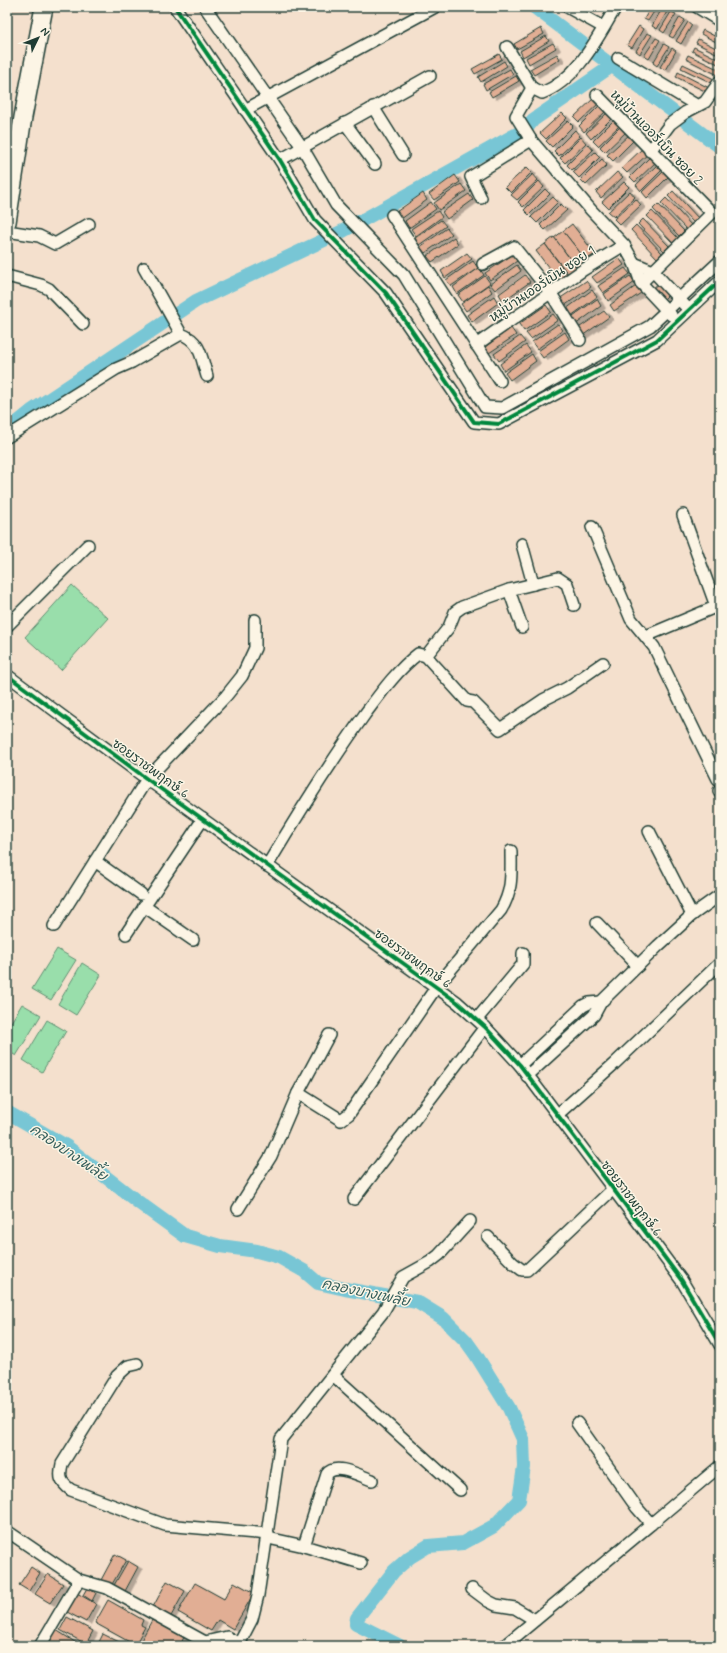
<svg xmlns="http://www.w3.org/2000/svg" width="727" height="1653" viewBox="0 0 727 1653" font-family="Mynerve,'Playpen Sans Thai',sans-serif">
  <defs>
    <filter id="shadow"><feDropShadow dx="4.5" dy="2.5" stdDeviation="0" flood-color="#0004"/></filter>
  </defs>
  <rect width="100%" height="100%" fill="#f4e0cd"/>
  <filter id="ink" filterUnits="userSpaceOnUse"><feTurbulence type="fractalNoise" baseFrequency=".025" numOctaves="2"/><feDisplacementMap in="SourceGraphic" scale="8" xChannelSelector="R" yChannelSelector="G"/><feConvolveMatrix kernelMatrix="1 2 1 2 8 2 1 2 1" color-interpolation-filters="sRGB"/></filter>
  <g filter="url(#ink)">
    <g fill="#99deab" stroke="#5c8e70">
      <path d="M72,585L108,618L61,670L25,637Z"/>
      <path d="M57,949L76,960L51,1000L32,989Z"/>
      <path d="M82,963L101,975L76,1015L58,1004Z"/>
      <path d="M22,1004L41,1015L16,1056L7,1050V1029Z"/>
      <path d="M47,1020L66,1031L42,1072L23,1060Z"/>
    </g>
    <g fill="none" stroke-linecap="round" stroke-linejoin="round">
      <g stroke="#78c6d5" stroke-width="14">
        <path d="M534,7L720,147"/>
        <path d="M12,427L33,410L196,301L343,231L526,129L533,120L613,65"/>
        <path d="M7,1112L66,1146L138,1202L185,1236L220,1246L257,1251L279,1257L304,1271L318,1283L345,1289L417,1302L443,1318L466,1341L476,1355L509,1408L523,1439L524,1467L519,1500L494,1526L463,1543L428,1546L410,1557L394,1571L357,1618L356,1624L400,1646"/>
      </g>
    </g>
    <g fill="#e1ae94" stroke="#1f3d34" filter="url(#shadow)">
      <path d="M651,7H657L648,21L644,19Z"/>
      <path d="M663,7L668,10L657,29L652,26Z"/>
      <path d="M671,12L676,14L664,33L660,30Z"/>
      <path d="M680,17L685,20L673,38L669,36Z"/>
      <path d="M688,22L692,25L681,44L676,41Z"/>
      <path d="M639,26L643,29L632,48L627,45Z"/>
      <path d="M541,28L544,34L517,49L514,44Z"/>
      <path d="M703,30L720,39V44L701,34Z"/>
      <path d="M647,33L652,35L640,54L636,51Z"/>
      <path d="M546,36L549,41L523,57L520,51Z"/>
      <path d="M656,38L660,40L649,59L644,56Z"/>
      <path d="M698,39L720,50V55L696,43Z"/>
      <path d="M553,43L556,48L529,64L526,58Z"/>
      <path d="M664,44L669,47L657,66L653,63Z"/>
      <path d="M694,47L720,60V65L692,51Z"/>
      <path d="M672,48L676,51L665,70L660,67Z"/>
      <path d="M499,54L502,59L475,74L472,69Z"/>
      <path d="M557,54L560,59L534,75L530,69Z"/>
      <path d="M688,55L720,70V76L686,59Z"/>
      <path d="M504,61L507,66L481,82L478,77Z"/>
      <path d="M683,64L716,80L714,84L681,68Z"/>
      <path d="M510,69L513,74L486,90L483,84Z"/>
      <path d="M678,72L711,89L709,93L676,77Z"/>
      <path d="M516,76L519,81L492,97L489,92Z"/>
      <path d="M595,97L600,102L579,122L574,117Z"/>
      <path d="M600,105L606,111L584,132L579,126Z"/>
      <path d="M562,113L567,118L546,139L540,133Z"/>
      <path d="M607,113L612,118L591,139L586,133Z"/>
      <path d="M614,120L619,126L598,146L593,141Z"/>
      <path d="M568,121L573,126L552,147L546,141Z"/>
      <path d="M621,126L626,132L605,152L600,147Z"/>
      <path d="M575,130L580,136L559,156L554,151Z"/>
      <path d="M629,135L634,140L613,161L607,155Z"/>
      <path d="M581,137L586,143L565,163L560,158Z"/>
      <path d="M588,144L593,150L572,170L567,165Z"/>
      <path d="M644,147L649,153L627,173L622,168Z"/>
      <path d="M595,152L600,157L579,178L573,172Z"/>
      <path d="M651,156L657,161L635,182L630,177Z"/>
      <path d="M602,159L607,165L586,185L581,180Z"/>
      <path d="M657,165L662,170L641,191L636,185Z"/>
      <path d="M527,167L532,172L511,193L505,187Z"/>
      <path d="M617,172L623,177L601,198L596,192Z"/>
      <path d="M663,172L668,177L647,198L642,192Z"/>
      <path d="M533,174L538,180L517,200L511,195Z"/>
      <path d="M455,175L460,182L434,200L429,194Z"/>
      <path d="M539,181L544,187L523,207L518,202Z"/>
      <path d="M624,182L629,187L608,208L602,202Z"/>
      <path d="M461,184L466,191L439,210L434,203Z"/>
      <path d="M545,189L550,194L529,215L524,210Z"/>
      <path d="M630,191L635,197L614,217L608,212Z"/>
      <path d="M673,191L699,219L694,223L668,196Z"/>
      <path d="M423,193L427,200L401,219L396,212Z"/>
      <path d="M469,194L473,200L447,219L442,212Z"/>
      <path d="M553,197L558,202L537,223L531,217Z"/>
      <path d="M666,198L692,226L687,230L661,203Z"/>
      <path d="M636,199L641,205L620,225L614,219Z"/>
      <path d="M431,202L436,209L409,228L405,221Z"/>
      <path d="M561,204L567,210L545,230L540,225Z"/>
      <path d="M658,204L684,231L679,236L653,209Z"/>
      <path d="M438,211L442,217L416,236L411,229Z"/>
      <path d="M652,211L678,238L673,243L647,216Z"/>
      <path d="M643,219L669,246L664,251L638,224Z"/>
      <path d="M441,220L446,226L419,245L415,238Z"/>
      <path d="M572,224L595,254L586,260L563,231Z"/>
      <path d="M636,225L662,253L657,258L631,230Z"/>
      <path d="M447,228L452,234L425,253L420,247Z"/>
      <path d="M563,231L586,260L577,267L554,238Z"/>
      <path d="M454,237L458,244L432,262L427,256Z"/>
      <path d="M554,237L576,267L568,274L545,244Z"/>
      <path d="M545,244L567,274L558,280L536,251Z"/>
      <path d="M467,253L472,259L445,278L441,271Z"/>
      <path d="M512,255L517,261L490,280L485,273Z"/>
      <path d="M619,258L624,265L597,283L592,277Z"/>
      <path d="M473,261L478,268L451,286L446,280Z"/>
      <path d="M517,265L521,271L495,290L490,284Z"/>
      <path d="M479,268L484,275L457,294L453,287Z"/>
      <path d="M625,268L630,274L603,293L598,286Z"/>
      <path d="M525,275L530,282L503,301L499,294Z"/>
      <path d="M485,276L490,283L463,302L458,295Z"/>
      <path d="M630,276L635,282L608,301L604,294Z"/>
      <path d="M586,281L591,287L564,306L559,299Z"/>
      <path d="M660,282L670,293L663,300L652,289Z"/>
      <path d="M488,285L492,292L466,311L461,304Z"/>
      <path d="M636,286L641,293L614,311L610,305Z"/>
      <path d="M592,290L597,297L571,316L566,309Z"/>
      <path d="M494,296L498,303L472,322L467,315Z"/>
      <path d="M597,299L601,306L575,325L570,318Z"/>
      <path d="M546,305L551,312L524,331L519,324Z"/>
      <path d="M604,311L609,317L582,336L577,329Z"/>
      <path d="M553,314L558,320L531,339L526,333Z"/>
      <path d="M558,324L563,330L537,349L532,342Z"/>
      <path d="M511,328L516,335L489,353L485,347Z"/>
      <path d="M565,332L569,339L543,358L538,351Z"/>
      <path d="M520,336L525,342L499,361L494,354Z"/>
      <path d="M526,345L531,352L504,371L500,364Z"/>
      <path d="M532,354L536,361L510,380L505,373Z"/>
      <path d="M115,1554L126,1560L111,1586L101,1580Z"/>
      <path d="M128,1561L138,1567L124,1593L113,1587Z"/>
      <path d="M31,1567L40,1573L29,1591L19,1585Z"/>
      <path d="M48,1574L63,1584L50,1603L35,1594Z"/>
      <path d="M167,1581L185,1591L170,1618L152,1609Z"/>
      <path d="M234,1582L254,1593L233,1629L218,1620L211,1631L178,1612L195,1583L224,1599Z"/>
      <path d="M87,1588L96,1593L92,1601L83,1595Z"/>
      <path d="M77,1593L96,1604L86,1622L67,1612Z"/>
      <path d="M108,1600L143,1620L141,1625L145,1627L135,1645L95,1623Z"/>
      <path d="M67,1617L93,1631L86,1644L60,1630Z"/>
      <path d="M152,1620L184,1637L180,1646H138Z"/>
      <path d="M56,1630L78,1644L77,1646L47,1645Z"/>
      <path d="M103,1634L127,1646H97Z"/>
      <path d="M225,1641L233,1646H221Z"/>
    </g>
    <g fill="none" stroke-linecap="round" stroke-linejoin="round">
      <defs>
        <g id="minor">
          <path d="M175,7L280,160L315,220L386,293L474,422L499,424L657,340L720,281"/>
          <path d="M205,7L302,147L336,205L404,275L485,407L502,408L650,326L720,261"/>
          <path d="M567,7L603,27"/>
          <path d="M616,7C597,38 578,79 542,93L532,88L516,116L531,140L591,210L624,245L634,263L641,283L671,315"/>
          <path d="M697,7L720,21"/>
          <path d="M507,47L532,88"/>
          <path d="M618,58L696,105"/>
          <path d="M597,95L712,213L641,283"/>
          <path d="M373,107L403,155"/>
          <path d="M245,110L435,7"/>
          <path d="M345,123L375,164"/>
          <path d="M650,151L670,124L686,112L705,102L720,81"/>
          <path d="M280,160L430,76"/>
          <path d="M481,198L471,177L531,140"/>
          <path d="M392,215L500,381"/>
          <path d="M7,231L39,236L55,244L89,224"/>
          <path d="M634,263L653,271L689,310"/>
          <path d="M483,264L514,247L550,292L580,340"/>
          <path d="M144,268L181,334"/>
          <path d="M7,276L41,285L49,289L83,324"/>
          <path d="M476,345L583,270L624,245"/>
          <path d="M7,437L116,369L132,362L181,334C201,341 201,357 207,376"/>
          <path d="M683,515L716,606"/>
          <path d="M592,527L631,619L654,647L718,779"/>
          <path d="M522,544L533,584"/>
          <path d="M509,590L522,627"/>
          <path d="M7,626L88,545"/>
          <path d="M646,636L720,605"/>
          <path d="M426,656L449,627L455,612L462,607L509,590L558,578L567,584L574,605"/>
          <path d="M7,675L147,779L457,1002L485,1027L520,1065L662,1254L682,1281L720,1345"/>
          <path d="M719,791L720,793"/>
          <path d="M649,831L692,915"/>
          <path d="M95,861L141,894"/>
          <path d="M267,866C298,814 330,763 365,714C380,694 397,670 418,654L426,656L467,701L473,702L500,729L543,700L567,688L603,663"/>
          <path d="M144,906L193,940"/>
          <path d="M597,923L638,966"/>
          <path d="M54,926L147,779L226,696L242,676L255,648V620"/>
          <path d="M126,934L203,819"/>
          <path d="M477,1019L523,964V953"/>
          <path d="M329,1035L298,1093L341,1120L349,1114L437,986L501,910C513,890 511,873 511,851"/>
          <path d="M520,1065L583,1006L589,1003L601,1002"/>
          <path d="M527,1076L594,1015L601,1002L658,946L692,915L720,895"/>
          <path d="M557,1115L614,1064L720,963"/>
          <path d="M354,1199L485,1027"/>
          <path d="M238,1209L271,1156L298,1093"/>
          <path d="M488,1237L513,1263L522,1270H527L613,1189"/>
          <path d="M137,1364L128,1366L117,1376L62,1464C59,1477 60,1482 71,1490L165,1525L268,1534"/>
          <path d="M333,1375L460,1490"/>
          <path d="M577,1423L637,1508L651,1524L720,1466"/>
          <path d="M7,1531L79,1580L107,1588L205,1642L227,1637L243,1646"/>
          <path d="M268,1538L304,1546L361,1563"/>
          <path d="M304,1546L327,1474C336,1462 360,1476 372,1480"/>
          <path d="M472,1589L488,1601L496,1605L515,1608L535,1620"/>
          <path d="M239,1644L252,1619L258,1595L281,1439L383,1312L403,1277L430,1262L439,1255L470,1221"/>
          <path d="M40,1646L79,1580"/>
          <path d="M504,1646L651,1524"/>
        </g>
        <path id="primary" d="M7,222L23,117L44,7"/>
      </defs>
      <use href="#minor" stroke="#1f3d34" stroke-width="14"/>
      <use href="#primary" stroke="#1f3d34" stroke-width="20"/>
      <use href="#minor" stroke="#fcf5e5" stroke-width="11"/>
      <use href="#primary" stroke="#fcf5e5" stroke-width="17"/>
      <defs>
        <g id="cycleway">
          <path d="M175,7L280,160L315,220L386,293L474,422L499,424L657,340L720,281"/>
          <path d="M7,675L147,779L457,1002L485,1027L520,1065L662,1254L682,1281L720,1345"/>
        </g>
      </defs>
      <use href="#cycleway" stroke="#fcf5e5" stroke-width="6"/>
      <use href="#cycleway" stroke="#00873e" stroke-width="4"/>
    </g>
  </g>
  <g text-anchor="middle" stroke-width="3" stroke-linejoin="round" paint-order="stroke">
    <g font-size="13" fill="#1f3d34" stroke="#fcf5e5">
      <text transform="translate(657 137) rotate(46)" y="5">หมู่บ้านเออร์เบิน ซอย 2</text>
      <text transform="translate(542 283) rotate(-34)" y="5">หมู่บ้านเออร์เบิน ซอย 1</text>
      <text transform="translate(151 768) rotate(36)" y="5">ซอยราชพฤกษ์ 6</text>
      <text transform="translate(413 958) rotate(36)" y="5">ซอยราชพฤกษ์ 6</text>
      <text transform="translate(632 1198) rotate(53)" y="5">ซอยราชพฤกษ์ 6</text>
    </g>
    <g font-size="14" font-style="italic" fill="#355f5c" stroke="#fcf5e5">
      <text transform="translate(69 1152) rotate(34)" y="5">คลองบางเพลี้ย</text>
      <text transform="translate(366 1292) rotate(12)" y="5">คลองบางเพลี้ย</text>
    </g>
  </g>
  <rect width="727" height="1653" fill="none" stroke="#fcf5e5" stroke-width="24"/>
  <rect x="12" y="12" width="703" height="1629" fill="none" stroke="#1f3d34" stroke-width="1.5" filter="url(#ink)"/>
  <g transform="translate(38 38) rotate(47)" stroke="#fcf5e5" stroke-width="3" paint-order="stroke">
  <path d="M0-3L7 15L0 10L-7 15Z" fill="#1f3d34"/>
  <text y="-6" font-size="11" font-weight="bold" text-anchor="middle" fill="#1f3d34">N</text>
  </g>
</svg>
